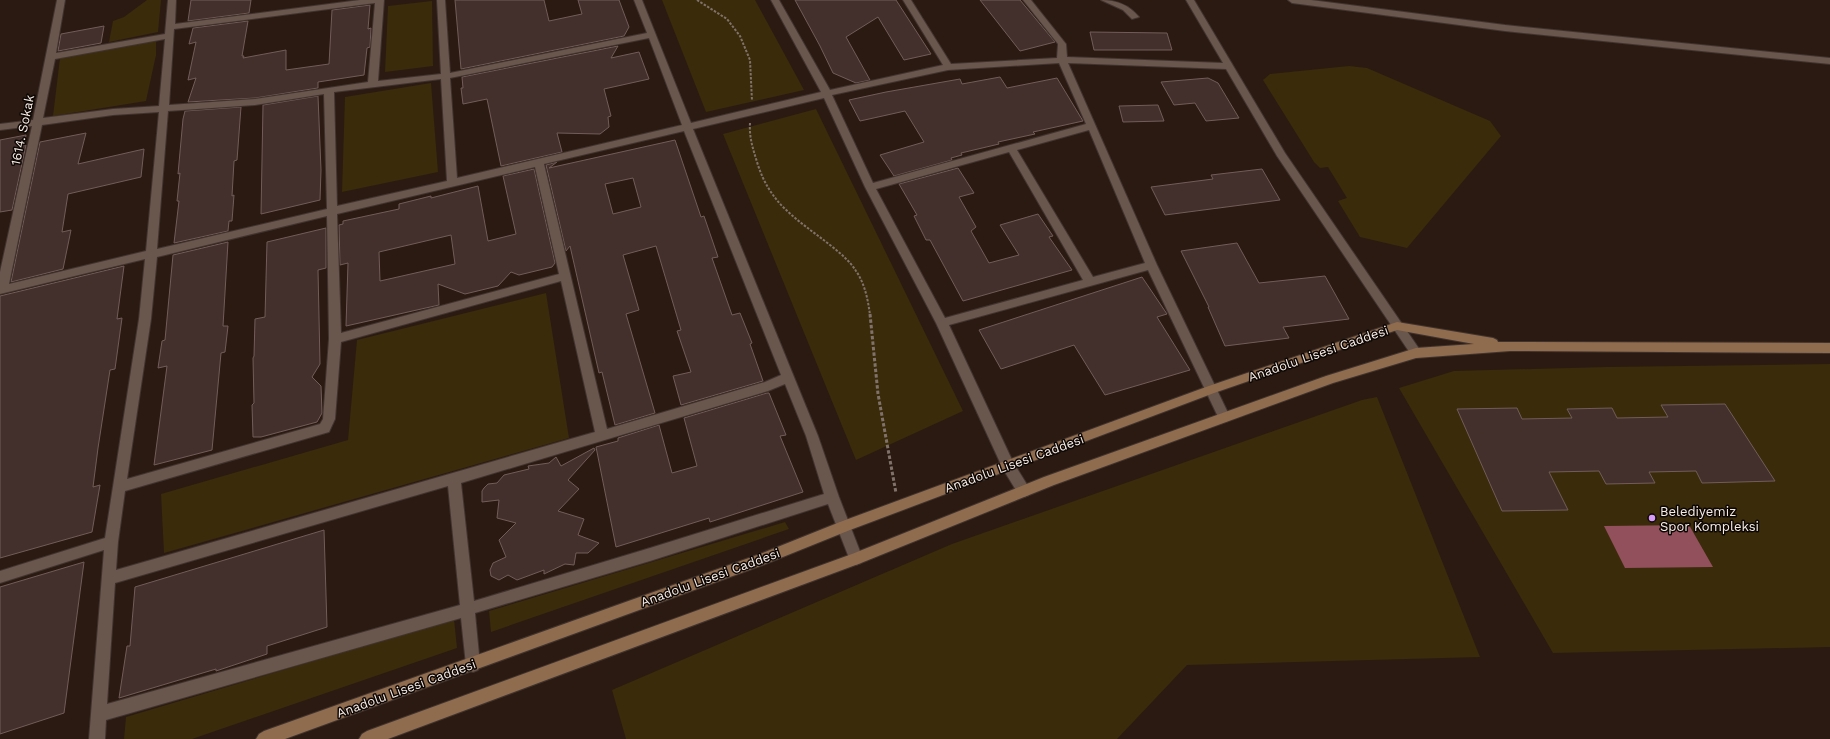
<svg xmlns="http://www.w3.org/2000/svg" width="1830" height="739" viewBox="0 0 1830 739" font-family="'Work Sans',sans-serif">
  <rect width="100%" height="100%" fill="#2a1a12"/>
  <g fill="#3a2b0a">
    <path d="M147,0H161L158,32L109,42L113,21L124,17Z"/>
    <path d="M662,0H755L804,90L706,112Z"/>
    <path d="M432,1L433,66L385,72L388,6Z"/>
    <path d="M156,41V55L146,101L53,116L60,58Z"/>
    <path d="M1349,66L1367,68L1490,121L1501,136L1407,248L1360,237L1338,201L1347,198L1328,167L1320,168L1314,162L1263,80L1270,74Z"/>
    <path d="M431,83L438,172L342,192L345,97Z"/>
    <path d="M816,109L963,411L856,460L723,134Z"/>
    <path d="M546,293L569,438L164,553L161,494L348,440L357,340Z"/>
    <path d="M1830,364V647L1553,653L1399,388L1454,371L1606,367Z"/>
    <path d="M1377,397L1480,657L1187,665L1117,739H626L612,690L952,544L1362,400Z"/>
    <path d="M785,522L789,529L491,632L489,611Z"/>
    <path d="M454,619L457,648L192,739H124L126,717Z"/>
  </g>
  <path fill="#924f5c" d="M1689,525L1713,567L1625,568L1604,526Z"/>
  <g fill="#43302d" stroke="#725c59" fill-rule="evenodd">
    <path d="M191,0H251L249,13L188,21Z"/>
    <path d="M455,0H544L549,21L582,14L578,0H619L629,27L624,36L461,69Z"/>
    <path d="M795,0H896L931,54L904,60L878,17L846,37L870,80L856,83L833,73L820,46Z"/>
    <path d="M980,0H1020L1055,42L1020,51Z"/>
    <path d="M370,5L368,29L371,28L370,47L367,48L364,75L318,82V88L255,98L188,102L196,78L188,80L196,42L189,44L193,28L248,21L242,56H244L243,58L286,50V70L329,64L332,10Z"/>
    <path d="M104,26L101,43L58,51L61,34Z"/>
    <path d="M1090,32L1167,33L1172,50H1094Z"/>
    <path d="M618,46L611,58L639,52L649,79L604,89L611,116L608,117L609,127L600,134L557,133L562,152L501,166L487,99L463,104L461,88H463L462,77Z"/>
    <path d="M1000,77L1007,88L1057,78L1083,121L1033,132L1035,134L998,142L999,144L961,153L962,155L951,158L952,160L894,176L880,155L924,142L905,111L860,121L849,100L886,92L960,79L962,84Z"/>
    <path d="M1208,78L1218,83L1239,118L1206,121L1195,103L1174,105L1161,82Z"/>
    <path d="M318,96L321,170L320,200L261,214L263,105Z"/>
    <path d="M1158,105L1164,121L1123,122L1119,106Z"/>
    <path d="M241,107L237,160L234,161L232,196L234,195L232,221H229L228,231L174,243L179,201H177L180,173L178,174L183,119L185,111Z"/>
    <path d="M86,133L78,164L144,149L141,177L68,194L62,232L71,230L63,269L11,282L40,142Z"/>
    <path d="M26,135L24,146L26,145L12,210L0,212V140Z"/>
    <path d="M675,140L701,217L704,216L718,257L712,258L732,315L740,313L752,343L750,344L763,381L681,405L673,376L691,372L677,331L681,330L656,246L623,255L639,310L626,314L655,413L615,425L602,372L599,373L570,246L566,251L546,165L557,162L549,168ZM633,178L641,207L613,214L605,184Z"/>
    <path d="M958,168L974,193L959,197L976,227L971,231L989,263L1019,255L1000,225L1038,214L1053,236L1049,237L1072,270L963,301L930,240H926L914,216L917,215L899,184Z"/>
    <path d="M534,169L555,263L552,267L519,275L511,272L498,286L465,294L438,284L439,305L346,326L348,263L340,265L339,225L343,224V221L399,209V204L431,196V198L478,186L488,241L516,234L503,176ZM451,235L455,264L380,281L379,252Z"/>
    <path d="M1262,169L1280,200L1165,215L1151,187L1213,179L1211,175Z"/>
    <path d="M326,228V268L318,270L320,364L312,377L321,386L322,413L317,422L261,437H253L252,405L254,403L253,358L254,356L255,319L265,317L267,242Z"/>
    <path d="M228,242L223,326H228L225,352L221,353L212,450L154,465L167,366L158,368L162,341L165,340L173,255Z"/>
    <path d="M1237,243L1259,283L1325,276L1349,319L1283,327L1289,338L1225,346L1208,307H1209L1181,251Z"/>
    <path d="M124,266L117,319L122,318L115,369L110,370L98,448L93,487L100,485L92,532L0,558V296Z"/>
    <path d="M1142,277L1167,314L1157,317L1190,370L1105,395L1074,345L1001,369L979,330Z"/>
    <path d="M767,393H769L786,435L780,436L803,492L710,522L709,518L616,547L596,447L618,441V438L659,425L672,473L697,466L684,418Z"/>
    <path d="M1725,404L1775,481L1702,483L1696,471L1649,472L1655,483L1606,484L1599,471L1549,472L1568,510L1502,511L1457,409L1517,408L1522,419L1572,418L1567,409L1612,408L1617,418L1668,417L1661,405Z"/>
    <path d="M594,448L595,450L568,480L579,489L558,511L584,519L578,535L599,543L588,553H576L574,565L565,564L544,574V570L517,580L508,575L499,580L491,576L490,570L493,563L506,557L499,540L516,523L497,518L499,500L482,502V491L484,488L488,484L497,483L504,475L529,469L528,466L549,463L556,457L561,466Z"/>
    <path d="M324,530L327,627L267,646V654L216,671V669L119,698L127,646H130L135,587Z"/>
    <path d="M84,562L64,713L0,734V587Z"/>
  </g>
  <g fill="none" stroke-linecap="round" stroke-linejoin="round">
    <defs>
      <path id="lane" d="M1101,0C1117,0 1129,5 1139,17L1132,19L1123,10Z"/>
      <g id="street">
        <path d="M57,0H65L56,53L165,34L168,0H176L175,24L360,0H384L378,81L441,74L437,0H445L450,73L647,33L634,0H642L691,123L821,92L771,0H779L830,90L943,65L903,0H911L951,64L1057,58L1058,44L1023,0H1031L1066,44L1067,57L1223,63L1186,0H1194L1285,153L1422,353L1420,356L1416,358L1412,356L1277,156L1226,69L1068,63L1157,265L1230,417L1228,421L1224,422L1220,421L1148,270L949,325L1013,462L1031,491L1029,495L1024,497L1019,495L1003,469L936,323L865,187L824,98L693,129L818,436L839,497L863,559L861,563L856,565L851,563L828,504L650,561L475,613L480,665L478,670L473,672L468,670L466,665L461,618L106,720L105,739H89L104,550L0,583V571L105,538L139,319L145,259L0,294V272L32,126L0,130V124L33,120ZM375,3L368,82L255,99L169,105L174,29ZM649,38L682,125L457,178L450,78ZM165,39L159,106L113,109L43,118L55,59ZM1059,63L1086,124L873,183L832,95L948,70ZM441,79L447,181L337,206L334,92ZM324,94L327,209L157,249L168,111L255,105ZM159,112L146,251L9,284L42,125L113,115ZM1089,130L1145,263L1093,277L1017,150ZM684,131L781,375L765,382L607,429L544,164ZM1009,152L1083,280L945,318L876,189ZM535,167L559,274L341,333L337,214ZM327,216L329,339L323,419L320,424L127,479L151,319L157,257ZM561,281L595,432L116,570L118,542L125,491L329,432L335,419L341,342ZM785,384L806,436L824,494L650,548L474,601L461,483L768,391ZM448,486L460,605L107,704L115,583Z"/>
        <path d="M1288,0H1311L1505,25L1830,58V64L1505,31L1292,3Z"/>
      </g>
      <path id="secondary" d="M1397,322L1493,338L1497,340L1498,342L1830,343V353L1510,351L1416,358L1333,383L1054,485L861,563L388,739H359L362,734L367,731L852,554L1044,477L1326,376L1416,348L1474,344L1397,330L1214,393L850,530L763,565L285,739H256L259,734L264,731L760,554L840,522L1206,387Z"/>
    </defs>
    <use href="#lane" stroke="#40332f" stroke-width="2"/>
    <use href="#street" stroke="#40332f" stroke-width="2"/>
    <use href="#secondary" stroke="#40332f" stroke-width="2"/>
    <g stroke="#80726b" stroke-width="2" stroke-dasharray="2.5 1.5" stroke-linecap="butt">
      <path d="M697,0L727,19L740,36L750,60L752,101"/>
      <path d="M750,123C749,137 753,149 757,162C770,205 797,219 830,245C840,253 850,261 856,271C865,284 868,300 870,315"/>
    </g>
    <path stroke="#80726b" stroke-width="3" stroke-dasharray="3.5 2" stroke-linecap="butt" d="M870,314L878,394L896,493"/>
    <use href="#lane" fill="#69564d" fill-rule="evenodd"/>
    <use href="#street" fill="#69564d" fill-rule="evenodd"/>
    <use href="#secondary" fill="#906c4e" fill-rule="evenodd"/>
  </g>
  <circle fill="#d89bf8" stroke="#0d0704" stroke-width="1.5" cx="1652" cy="518" r="4"/>
  <g text-anchor="middle" stroke-width="3" stroke-linejoin="round" paint-order="stroke">
    <g font-size="13" fill="#f8ece7" stroke="#0d0704">
      <text transform="translate(22 130) rotate(-78)" y="5">1614. Sokak</text>
      <text transform="translate(1318 353) rotate(-19)" y="5">Anadolu Lisesi Caddesi</text>
      <text transform="translate(1014 463) rotate(-20)" y="5">Anadolu Lisesi Caddesi</text>
      <text transform="translate(710 577) rotate(-20)" y="5">Anadolu Lisesi Caddesi</text>
      <text transform="translate(406 688) rotate(-20)" y="5">Anadolu Lisesi Caddesi</text>
    </g>
    <g font-size="13" fill="#f8ece7" stroke="#0d0704" text-anchor="start">
      <text x="1660" y="516">Belediyemiz<tspan x="1660" dy="15">Spor Kompleksi</tspan></text>
    </g>
  </g>
</svg>
